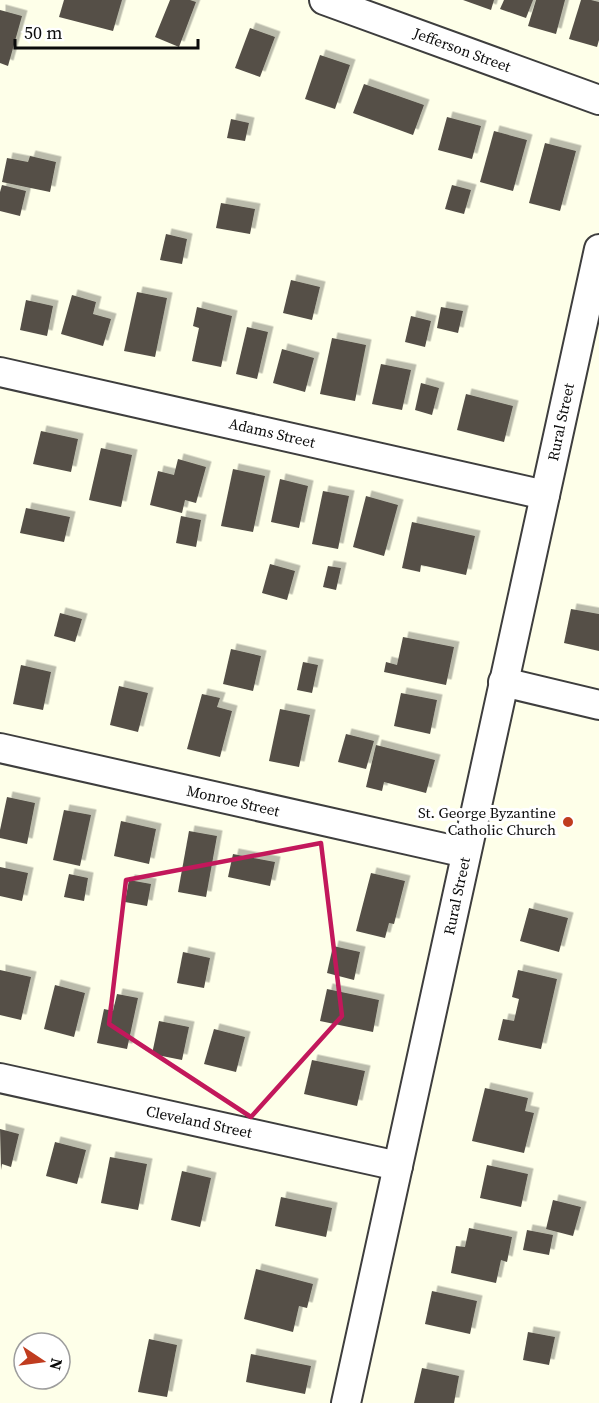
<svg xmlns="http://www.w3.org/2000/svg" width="599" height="1403" viewBox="0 0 599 1403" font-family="'Source Serif 4',serif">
  <defs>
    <filter id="shadow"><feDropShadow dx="5.5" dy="-5.5" stdDeviation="0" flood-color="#0004"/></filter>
  </defs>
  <rect width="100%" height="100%" fill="#feffe9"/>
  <g fill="#544f47" filter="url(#shadow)">
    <path d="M64,0H122L113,31L59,17Z"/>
    <path d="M170,0H190L196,2L179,47L155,37Z"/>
    <path d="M463,0H494L491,10Z"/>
    <path d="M504,0H533L526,18L500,9Z"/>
    <path d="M536,0H565L556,34L528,26Z"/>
    <path d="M581,0H591L599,2V40L597,47L569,39Z"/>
    <path d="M0,10L22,16L8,66L0,63Z"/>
    <path d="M250,28L275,37L260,77L235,68Z"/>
    <path d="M320,55L350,65L335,109L305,99Z"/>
    <path d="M364,84L424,105L413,135L353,113Z"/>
    <path d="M447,117L481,126L472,159L438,150Z"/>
    <path d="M231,119L249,123L245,141L227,138Z"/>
    <path d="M494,131L527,140L513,191L480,182Z"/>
    <path d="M545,143L576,151L560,211L529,203Z"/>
    <path d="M30,156L56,162L50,192L2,182L7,158L28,162Z"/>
    <path d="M2,185L26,191L20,216L0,211V192Z"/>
    <path d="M452,185L471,190L464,214L445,209Z"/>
    <path d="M221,203L255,209L250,234L216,228Z"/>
    <path d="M166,234L187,239L182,264L160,260Z"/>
    <path d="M291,280L320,287L312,320L283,313Z"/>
    <path d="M137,292L167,298L155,357L124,351Z"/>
    <path d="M72,295L96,302L93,314L111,319L103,346L61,334Z"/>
    <path d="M26,300L53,306L47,336L20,330Z"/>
    <path d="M197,307L232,316L221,367L192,361L199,328L193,326Z"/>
    <path d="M441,307L463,311L458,333L437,328Z"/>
    <path d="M411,316L431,321L425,347L405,342Z"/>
    <path d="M247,327L268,332L257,379L236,374Z"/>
    <path d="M332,338L366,345L355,401L320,394Z"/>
    <path d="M282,349L314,358L305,392L273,383Z"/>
    <path d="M381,364L411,370L402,410L372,404Z"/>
    <path d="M421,383L439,388L432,415L415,410Z"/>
    <path d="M466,394L513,406L504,442L457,430Z"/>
    <path d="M41,431L78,439L71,472L33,464Z"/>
    <path d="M101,448L132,455L121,507L89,500Z"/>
    <path d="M178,459L206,467L196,503L185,500L182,513L150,505L158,471L174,475Z"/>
    <path d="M233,469L265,476L253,532L221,526Z"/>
    <path d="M280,479L308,486L299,528L271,522Z"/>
    <path d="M323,491L349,496L338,549L312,544Z"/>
    <path d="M366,496L398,505L384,556L353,547Z"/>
    <path d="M26,508L70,517L64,542L20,533Z"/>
    <path d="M181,516L201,520L196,547L176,543Z"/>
    <path d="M412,522L475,536L466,575L421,565L420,572L402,568Z"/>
    <path d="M270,564L295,571L287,600L262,593Z"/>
    <path d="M328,566L341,568L336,590L323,587Z"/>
    <path d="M571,609L599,614V651L564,643Z"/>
    <path d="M60,613L82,619L75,642L54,636Z"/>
    <path d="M403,637L454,647L446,685L384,672L386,662L397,665Z"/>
    <path d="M231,649L261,656L253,691L223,684Z"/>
    <path d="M303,662L318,665L312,693L297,690Z"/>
    <path d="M21,665L51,672L43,710L13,704Z"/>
    <path d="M119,686L148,693L138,732L110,725Z"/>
    <path d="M401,693L437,700L430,734L394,726Z"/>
    <path d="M202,694L220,698L217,707L232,711L220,757L187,749Z"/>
    <path d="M280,709L310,715L299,767L269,761Z"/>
    <path d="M346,734L374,741L366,769L338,762Z"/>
    <path d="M376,745L435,760L426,793L384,782L382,791L366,787Z"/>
    <path d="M7,797L35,803L27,844L0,838V830Z"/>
    <path d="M64,810L91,815L80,866L53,860Z"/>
    <path d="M121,821L156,829L149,864L114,856Z"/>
    <path d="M189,831L217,836L206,897L178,892Z"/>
    <path d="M233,854L275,862L270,886L228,877Z"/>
    <path d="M0,867L28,873L22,901L0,896Z"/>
    <path d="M371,873L405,881L394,924L389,923L385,938L356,931Z"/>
    <path d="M69,874L88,878L84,901L64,897Z"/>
    <path d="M129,880L151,884L147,906L125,902Z"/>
    <path d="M529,908L568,918L559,952L520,941Z"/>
    <path d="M333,946L360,952L354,980L327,973Z"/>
    <path d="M183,952L210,958L204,988L177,983Z"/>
    <path d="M0,970L31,977L21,1020L0,1015Z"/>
    <path d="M518,970L557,979L541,1049L498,1040L503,1019L514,1021L519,999L512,997Z"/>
    <path d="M55,985L85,993L74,1037L44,1029Z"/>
    <path d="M327,989L379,1000L373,1032L320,1021Z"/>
    <path d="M117,994L138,998L127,1049L97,1043L104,1009L113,1011Z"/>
    <path d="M159,1021L189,1027L182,1060L152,1054Z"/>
    <path d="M214,1029L245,1037L236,1072L204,1064Z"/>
    <path d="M312,1060L365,1071L357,1106L304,1094Z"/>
    <path d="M485,1088L528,1098L525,1111L534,1113L524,1153L472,1141Z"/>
    <path d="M0,1129L19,1134L11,1167L2,1164L1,1170Z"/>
    <path d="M55,1142L86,1150L77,1184L46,1176Z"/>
    <path d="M110,1157L147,1164L138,1210L101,1203Z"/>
    <path d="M487,1165L528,1174L521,1207L480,1198Z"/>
    <path d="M182,1171L211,1178L200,1227L171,1220Z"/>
    <path d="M281,1197L332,1208L326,1237L275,1226Z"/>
    <path d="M553,1200L581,1207L573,1236L546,1229Z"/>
    <path d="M469,1228L512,1237L507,1262L501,1260L496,1283L451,1273L456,1246L465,1247Z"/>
    <path d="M527,1230L553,1235L549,1255L523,1250Z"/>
    <path d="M256,1269L313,1284L307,1308L299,1306L293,1332L244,1319Z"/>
    <path d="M432,1291L477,1301L470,1334L425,1324Z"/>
    <path d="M528,1332L555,1337L549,1365L523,1360Z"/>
    <path d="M149,1339L177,1345L167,1397L138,1392Z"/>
    <path d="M251,1354L311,1366L305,1394L246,1382Z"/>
    <path d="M422,1368L459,1376L454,1403H414Z"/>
  </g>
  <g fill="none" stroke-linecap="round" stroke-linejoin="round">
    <defs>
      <g id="street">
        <path d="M324,0L599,100"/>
        <path d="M0,372L545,495"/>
        <path d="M503,682L599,705"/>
        <path d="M0,748L466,853"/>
        <path d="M0,1078L398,1166"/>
        <path d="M346,1403L599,249"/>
      </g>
    </defs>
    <use href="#street" stroke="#3e3e3e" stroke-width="32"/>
    <use href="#street" stroke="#fff" stroke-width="28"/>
  </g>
  <path fill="none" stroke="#c2185b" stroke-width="4.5" stroke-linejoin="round" d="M321,843L342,1016L251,1117L109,1024L126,880Z"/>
  <circle fill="#c03c1f" stroke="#fff" stroke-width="2" cx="568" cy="822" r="6"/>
  <g text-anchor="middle" stroke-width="6" stroke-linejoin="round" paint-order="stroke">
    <g font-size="15" fill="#0b0b0b" stroke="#fff">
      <text transform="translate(462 50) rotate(20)" y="5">Jefferson Street</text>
      <text transform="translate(561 422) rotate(-78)" y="5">Rural Street</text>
      <text transform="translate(272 433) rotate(13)" y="5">Adams Street</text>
      <text transform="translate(233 801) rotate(13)" y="5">Monroe Street</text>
      <text transform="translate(457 896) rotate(-78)" y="5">Rural Street</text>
      <text transform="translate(199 1122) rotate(12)" y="5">Cleveland Street</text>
    </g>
    <g font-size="15" fill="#0b0b0b" stroke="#fff" text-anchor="end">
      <text x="556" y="818">St. George Byzantine<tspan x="556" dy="17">Catholic Church</tspan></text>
    </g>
  </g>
  <g transform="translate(42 1361) rotate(103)"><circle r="28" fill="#ffffff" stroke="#9d9d9d" stroke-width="1.5"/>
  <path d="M0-4.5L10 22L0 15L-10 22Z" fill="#c03c1f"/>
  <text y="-9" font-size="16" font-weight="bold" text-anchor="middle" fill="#0b0b0b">N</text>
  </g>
  <path d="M15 39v9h183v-9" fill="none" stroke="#0b0b0b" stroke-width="3"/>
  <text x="24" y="39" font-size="18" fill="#0b0b0b" stroke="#ffffff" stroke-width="4.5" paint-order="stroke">50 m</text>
</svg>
